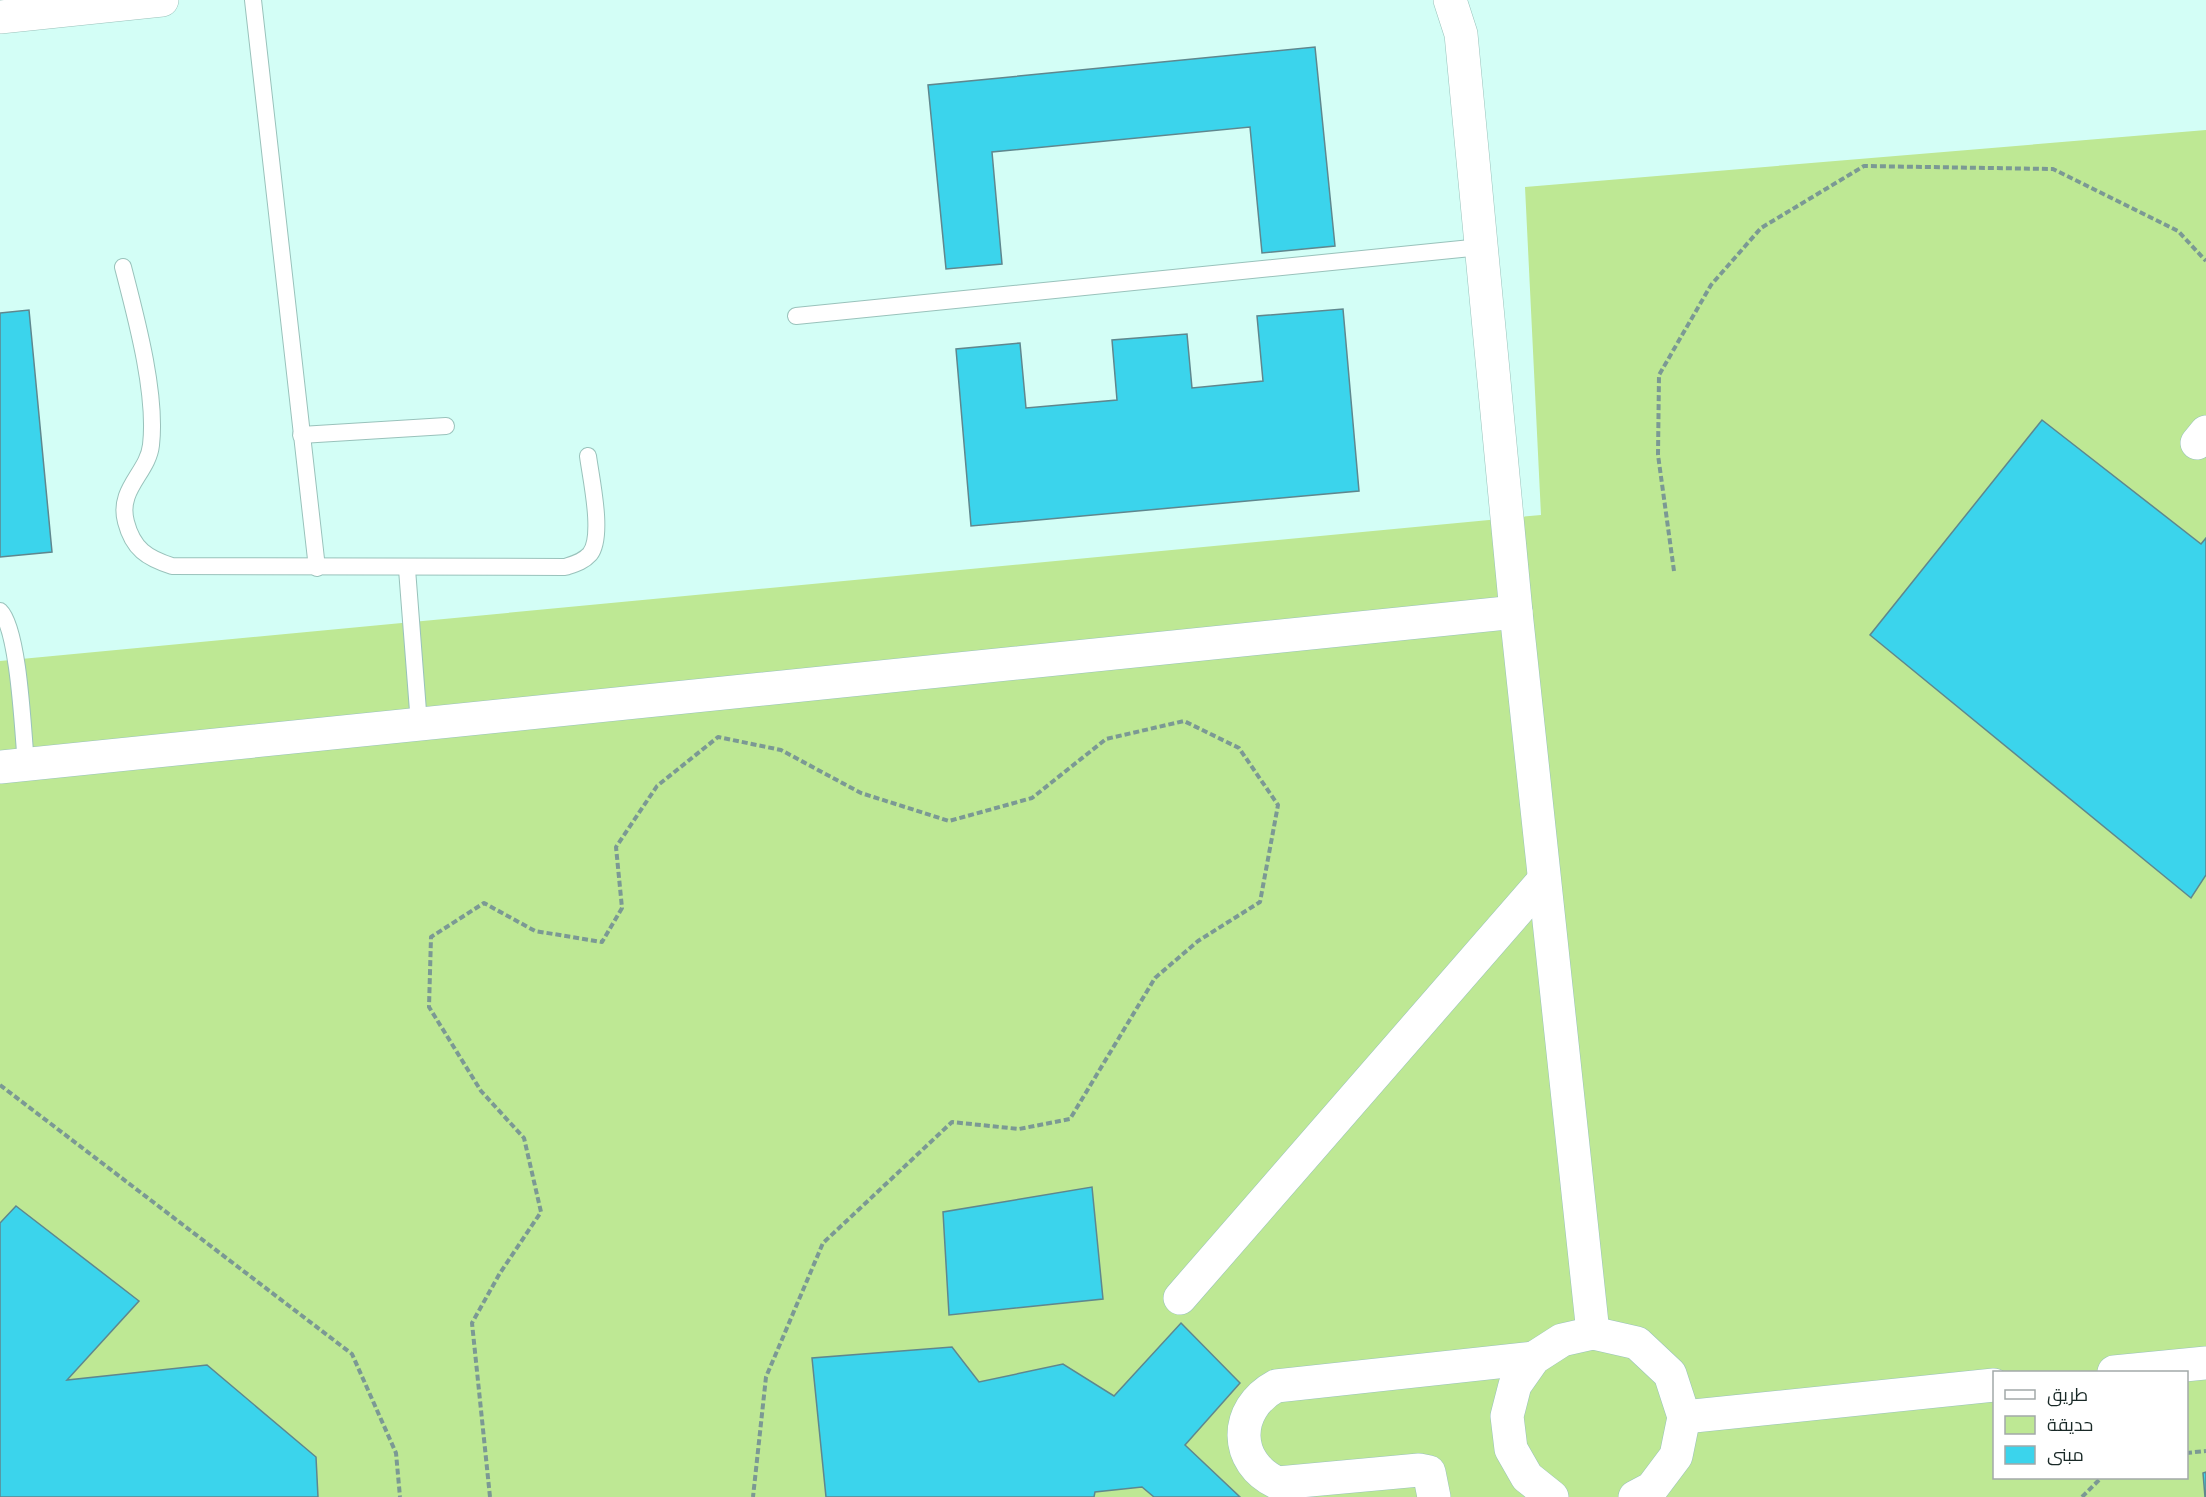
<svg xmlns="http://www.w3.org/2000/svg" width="2206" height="1497" viewBox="0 0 2206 1497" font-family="Bitter,Cairo,serif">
  <rect width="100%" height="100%" fill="#d3fef6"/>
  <path fill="#bee894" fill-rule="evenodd" d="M2206,130V1497H0V661L1541,515L1525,187ZM1994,1372H2186V1478H1994Z"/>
  <g fill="#3bd4ec" stroke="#5f878e" stroke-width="1.5">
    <path d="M1315,47L1335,246L1262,253L1250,127L992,152L1002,264L946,269L928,85Z"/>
    <path d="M1343,309L1359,491L971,526L956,349L1020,343L1026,408L1117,400L1112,340L1187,334L1192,388L1263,381L1257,316Z"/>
    <path d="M29,310L52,552L0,557V313Z"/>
    <path d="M2042,420L2201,544L2206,538V875L2191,898L1870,635Z"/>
    <path d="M1092,1187L1103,1299L949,1315L943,1212Z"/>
    <path d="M16,1206L139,1301L67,1380L207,1365L316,1457L318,1497H0V1223Z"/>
    <path d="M1181,1323L1240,1383L1185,1445L1240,1497H1154L1142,1487L1095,1492L1094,1497H826L812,1358L952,1347L979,1382L1063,1364L1114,1396Z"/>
    <path d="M2206,1472V1497H2205L2203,1473Z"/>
  </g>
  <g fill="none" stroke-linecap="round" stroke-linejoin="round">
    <defs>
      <g id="service">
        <path d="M253,0L317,568"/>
        <path d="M123,267C136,317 157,394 151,445C148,473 117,489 126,522C133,549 147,558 172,566L565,567C574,564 583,562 590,554C604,536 591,479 588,456"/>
        <path d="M796,316L1481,247"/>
        <path d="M301,435L446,426"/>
        <path d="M407,569L419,724"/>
        <path d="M0,611C19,629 23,734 26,764"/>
      </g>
      <g id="minor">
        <path d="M1450,0L1461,34L1516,612L1593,1333"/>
        <path d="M0,17L162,0"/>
        <path d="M2197,443L2206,432"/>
        <path d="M0,767L1516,612"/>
        <path d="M1180,1298L1544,880"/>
        <path d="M2114,1372L2206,1363"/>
        <path d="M1684,1417L1994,1385"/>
        <path d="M1434,1497L1429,1472L1419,1470L1278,1483C1233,1463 1233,1409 1276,1386L1534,1358"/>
        <path d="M1552,1497L1527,1477L1511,1449L1507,1416L1515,1385L1534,1358L1562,1340L1593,1333L1637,1343L1670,1374L1684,1417L1676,1456L1652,1488L1635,1497"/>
      </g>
    </defs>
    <use href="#service" stroke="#99c2bb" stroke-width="18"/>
    <use href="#minor" stroke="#99c2bb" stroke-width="34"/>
    <g stroke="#7b9994" stroke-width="4" stroke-dasharray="6 3" stroke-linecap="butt">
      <path d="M1674,571L1658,455L1659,375L1711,285L1761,228L1864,166L2053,169L2178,231L2206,261"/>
      <path d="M0,1085L352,1354L396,1453L400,1497"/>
      <path d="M2186,1453L2206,1451"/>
      <path d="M490,1497L472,1323L500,1273L541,1212L524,1138L481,1091L429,1007L431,937L484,903L535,931L602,942L622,908L616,847L657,786L718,737L781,750L861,793L949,821L1032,798L1106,739L1184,721L1239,748L1278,805L1260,902L1198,941L1155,978L1070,1119L1019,1129L952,1122L823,1243L766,1377L753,1497"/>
      <path d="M2082,1497L2101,1478"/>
    </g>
    <use href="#service" stroke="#fff" stroke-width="16"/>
    <use href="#minor" stroke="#fff" stroke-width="33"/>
  </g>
  <rect x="1993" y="1371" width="195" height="108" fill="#ffffff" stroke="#a3a9a9" stroke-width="1.5"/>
  <rect x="2005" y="1390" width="30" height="9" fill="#ffffff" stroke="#a3a9a9" stroke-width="1.5"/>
  <text x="2047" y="1401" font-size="18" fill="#192927">طريق</text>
  <rect x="2005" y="1416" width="30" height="18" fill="#bee894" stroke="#a3a9a9" stroke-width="1.5"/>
  <text x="2047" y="1431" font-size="18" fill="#192927">حديقة</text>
  <rect x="2005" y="1446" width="30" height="18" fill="#3bd4ec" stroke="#a3a9a9" stroke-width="1.5"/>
  <text x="2047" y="1461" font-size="18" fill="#192927">مبنى</text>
</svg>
